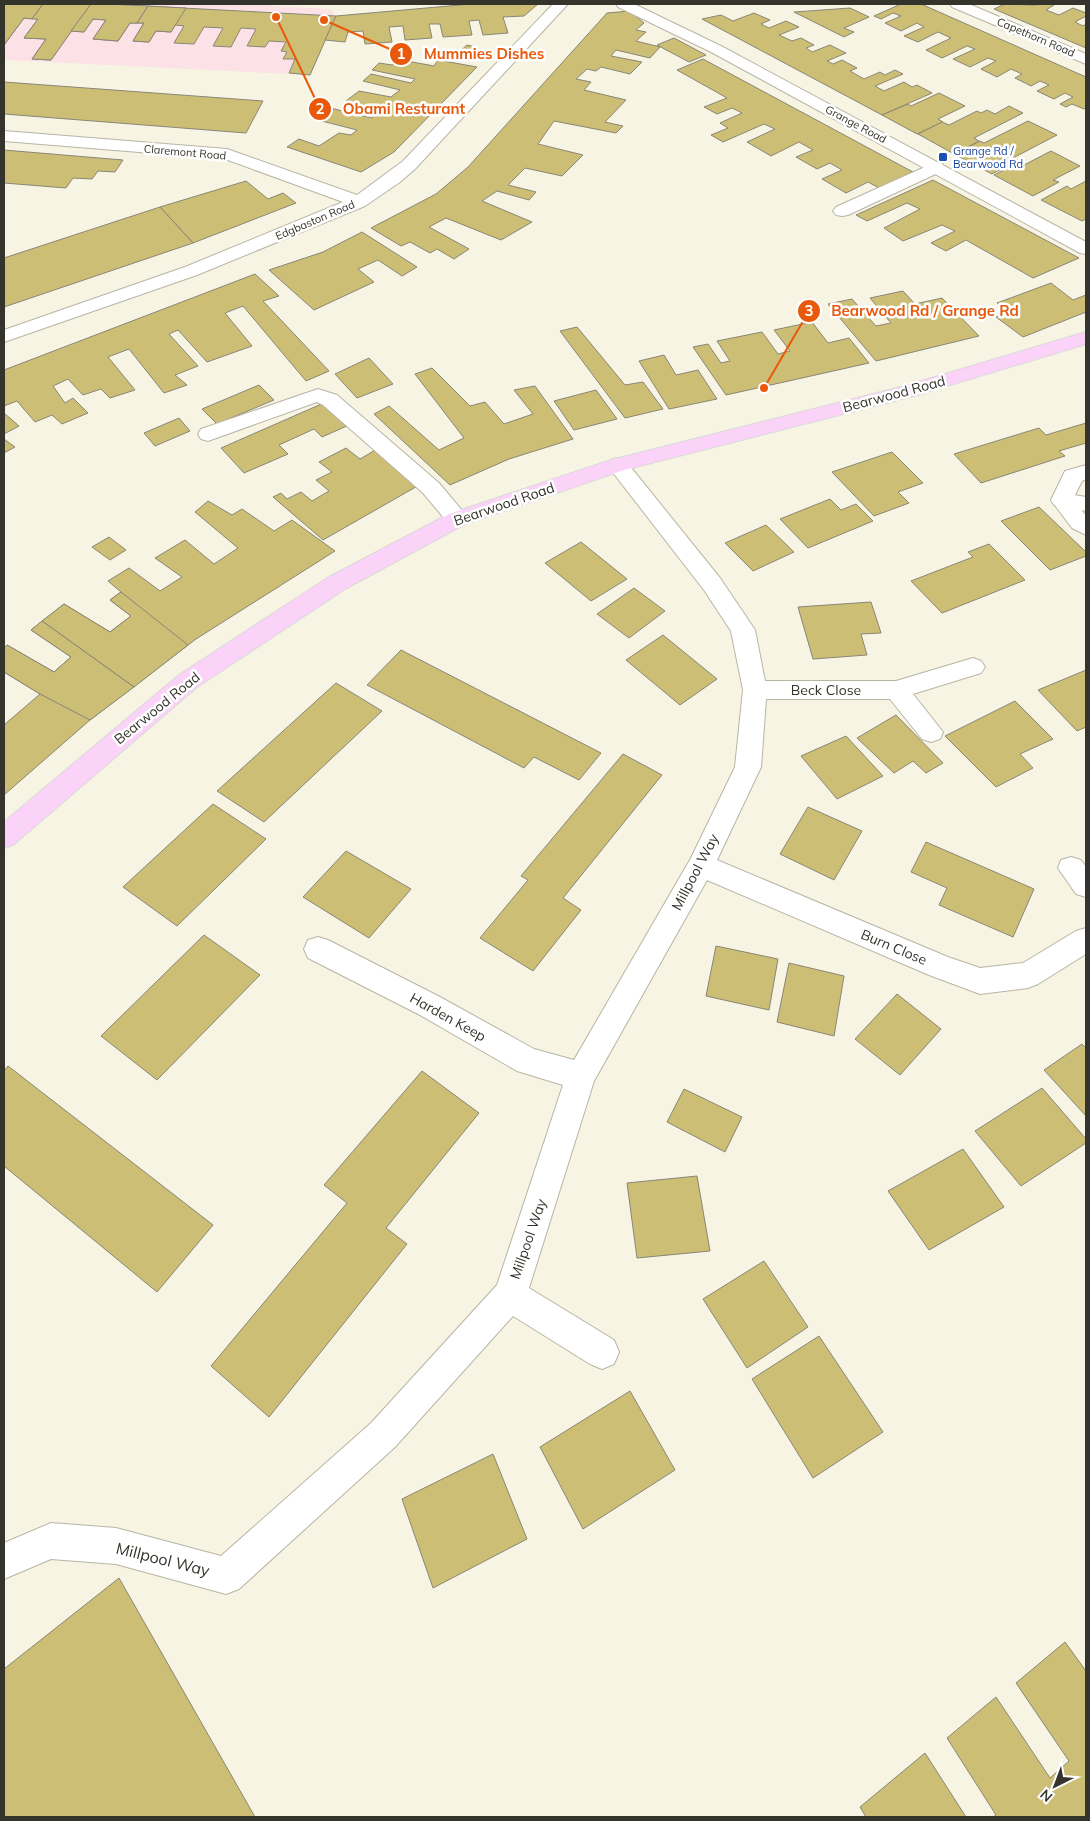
<svg xmlns="http://www.w3.org/2000/svg" width="1090" height="1821" viewBox="0 0 1090 1821" font-family="Mulish,sans-serif">
  <rect width="100%" height="100%" fill="#f7f4e3"/>
  <path fill="#fce2e6" d="M4,4H272V6L330,9L335,15L310,75L4,60Z"/>
  <g fill="#cdbe76" stroke="#898676">
    <path d="M4,4H106L336,16L310,75L289,73L295,59H283L287,52L281,51L286,42L269,41L265,47L247,46L256,29L241,28L231,47L213,46L223,28L204,27L194,44L174,43L184,26L175,25L171,32L156,31L149,42L133,41L144,23H130L118,41L93,39L106,20L93,19L84,32L71,31L51,60L32,59L46,39L24,38L38,19L24,18L4,45Z"/>
    <path d="M4,4H43L32,19L24,18L4,45Z"/>
    <path d="M43,4H91L51,60L32,59L46,39L24,38L38,19H32Z"/>
    <path d="M91,4H106L148,6L137,23H130L118,41L93,39L106,20L93,19L84,32L71,31Z"/>
    <path d="M471,4H538L524,16L503,17L508,33L483,35L479,20L469,21L472,35L443,37L440,24H429L432,38L405,40L403,26L389,27L392,42L365,44L363,31L348,32L345,42L325,40L336,16Z"/>
    <path d="M901,4H921L1086,77V108L1084,109L1072,104L1066,107L1060,104L1073,97L1065,93L1054,99L1037,91L1049,85L1040,81L1031,86L1015,78L1022,74L1011,69L997,77L981,69L996,61L988,58L970,67L953,59L975,49L967,46L942,58L926,50L951,38L938,32L918,42L904,36L924,27L917,23L901,31L885,23L901,16L893,13L881,19L874,16Z"/>
    <path d="M1005,4L1032,5L1050,4L1054,5L1046,10L1059,15L1073,8L1086,13V16L1075,22L1083,26L1086,24V48L994,9Z"/>
    <path d="M148,6L186,8L171,32L156,31L149,42L133,41L144,23H137Z"/>
    <path d="M850,8L869,17L844,28L854,32L844,37L794,12Z"/>
    <path d="M630,11L644,23L636,30L646,32L636,41L660,47L650,58L616,50L611,56L642,62L630,74L601,67L596,71L587,69L576,79L591,82L584,90L626,100L605,122L623,126L616,133L554,121L538,144L583,155L562,176L525,168L508,185L536,192L529,200L497,191L482,201L532,222L501,240L446,218L429,227L469,249L454,259L437,249L430,253L410,242L401,246L371,228L436,194L468,167L607,13Z"/>
    <path d="M754,13L770,20L761,24L769,28L786,21L799,27L779,35L792,41L801,38L814,45L806,48L812,52L830,45L846,53L827,61L833,64L842,60L857,68L850,71L864,79L880,72L885,75L895,70L903,74L875,86L884,91L904,82L912,87L917,85L932,93L882,115L702,19L721,15L733,21Z"/>
    <path d="M674,38L706,55L689,62L657,45Z"/>
    <path d="M467,45L476,47L467,56L457,54Z"/>
    <path d="M396,59L434,66L438,60L477,67L394,152L361,172L287,147L299,139L319,146L339,133L351,135L357,130L314,119L326,107L372,118L378,109L346,101L359,91L391,97L400,90L363,81L371,74L411,83L415,79L372,70L379,63L392,65Z"/>
    <path d="M703,59L913,172L879,188L868,182L846,193L822,179L842,170L830,163L817,169L796,157L813,150L799,142L771,156L747,142L775,129L764,124L723,142L711,135L728,128L720,123L742,113L732,108L717,114L704,107L727,98L677,70Z"/>
    <path d="M4,82L263,101L246,133L4,114Z"/>
    <path d="M939,93L965,106L938,119L943,122L917,134L882,115L908,104L911,106Z"/>
    <path d="M1009,106L1023,113L974,138L979,141L954,154L918,134L942,122L949,125L977,111L981,113L987,110L995,114Z"/>
    <path d="M1028,121L1057,135L1013,158L1018,160L992,174L954,154L980,141L984,143Z"/>
    <path d="M4,150L123,160L115,172L98,171L92,179L73,178L66,188L4,183Z"/>
    <path d="M1051,151L1080,166L1053,180L1059,182L1033,196L994,175L1019,162L1024,165Z"/>
    <path d="M933,180L1079,258L1033,278L966,240L946,251L931,243L955,231L942,225L903,241L884,228L920,209L907,203L867,221L856,215Z"/>
    <path d="M246,181L268,199L283,193L296,203L193,243L160,207Z"/>
    <path d="M1086,181V219L1082,221L1041,200L1067,186L1071,189Z"/>
    <path d="M160,207L193,243L4,307V258Z"/>
    <path d="M362,232L417,267L402,276L378,260L358,269L374,282L314,310L269,270L323,252Z"/>
    <path d="M255,274L279,296L263,301L329,371L306,381L243,306L225,313L252,346L207,362L178,330L169,334L198,366L175,375L187,385L164,393L129,349L108,357L135,390L110,398L101,389L83,395L68,379L53,386L65,403L73,398L88,413L62,424L52,415L35,422L17,401L4,406V370Z"/>
    <path d="M1051,283L1073,300L1086,295V312L1023,337L996,317L1009,312L997,303Z"/>
    <path d="M903,291L915,304L942,298L979,336L876,361L828,304L852,299L876,326L891,323L870,298Z"/>
    <path d="M812,322L828,343L849,338L869,363L726,395L693,347L708,344L721,363L730,361L717,341L762,332L778,354L790,351L774,330Z"/>
    <path d="M577,327L625,385L643,382L663,409L625,418L560,331Z"/>
    <path d="M664,355L676,375L698,370L717,399L669,409L639,361Z"/>
    <path d="M369,358L393,384L357,398L335,374Z"/>
    <path d="M432,368L470,406L485,402L504,424L533,414L514,390L535,386L573,439L509,459L450,485L374,414L389,406L439,450L464,438L415,374Z"/>
    <path d="M259,385L274,400L217,424L202,409Z"/>
    <path d="M596,390L617,419L574,430L554,401Z"/>
    <path d="M326,402L349,425L322,437L314,429L279,445L288,454L244,473L221,448Z"/>
    <path d="M4,413L19,426L4,434Z"/>
    <path d="M179,418L190,431L155,446L144,433Z"/>
    <path d="M1086,423V443L1059,451L1065,456L981,483L954,454L1039,428L1046,435Z"/>
    <path d="M4,439L15,447L4,453Z"/>
    <path d="M346,448L360,459L377,449L421,484L323,540L273,497L281,493L287,499L301,492L312,501L329,491L316,480L332,472L319,462Z"/>
    <path d="M892,452L923,483L898,492L909,503L874,516L832,472Z"/>
    <path d="M830,499L841,510L856,504L873,521L808,548L780,519Z"/>
    <path d="M208,501L232,515L242,509L274,531L292,520L335,551L196,639L90,720L4,795V725L40,694L4,672V648L7,645L54,672L71,657L31,630L64,604L110,632L131,616L110,600L121,592L108,581L129,568L160,591L182,577L155,558L185,540L214,564L238,548L195,512Z"/>
    <path d="M1039,507L1086,552V556L1050,570L1001,521Z"/>
    <path d="M766,525L794,552L753,571L725,543Z"/>
    <path d="M109,537L126,550L110,560L92,547Z"/>
    <path d="M581,542L627,579L591,601L545,563Z"/>
    <path d="M989,544L1025,580L942,613L911,581L973,557L968,552Z"/>
    <path d="M634,588L665,611L629,638L597,614Z"/>
    <path d="M121,592L188,645L134,687L42,621L64,604L110,632L131,616L110,600Z"/>
    <path d="M871,602L881,633L861,634L867,655L813,659L798,607Z"/>
    <path d="M42,621L134,687L90,720L40,694L4,672V648L7,645L54,672L71,657L31,630Z"/>
    <path d="M663,635L717,679L680,705L626,660Z"/>
    <path d="M401,650L601,753L579,780L534,757L524,768L367,685Z"/>
    <path d="M1086,670V727L1077,731L1038,690Z"/>
    <path d="M336,683L382,711L264,822L217,791Z"/>
    <path d="M1015,701L1053,739L1020,754L1033,768L996,787L945,736Z"/>
    <path d="M896,715L943,763L926,773L913,761L894,773L857,738Z"/>
    <path d="M846,736L883,776L837,799L801,756Z"/>
    <path d="M623,754L662,775L563,898L581,910L533,971L480,938L528,880L521,876Z"/>
    <path d="M213,804L266,839L177,926L123,887Z"/>
    <path d="M808,807L862,831L834,880L780,854Z"/>
    <path d="M926,842L1034,889L1013,937L939,905L947,888L911,872Z"/>
    <path d="M346,851L411,889L369,938L303,897Z"/>
    <path d="M204,935L260,975L157,1080L101,1036Z"/>
    <path d="M716,946L778,959L769,1010L706,996Z"/>
    <path d="M789,963L844,976L834,1036L777,1022Z"/>
    <path d="M897,994L941,1029L900,1075L855,1039Z"/>
    <path d="M1082,1044L1086,1048V1116L1044,1070Z"/>
    <path d="M8,1066L213,1225L157,1292L4,1166V1071Z"/>
    <path d="M422,1071L479,1113L386,1228L407,1244L269,1417L211,1366L347,1203L324,1185Z"/>
    <path d="M1042,1088L1086,1139V1143L1021,1186L975,1131Z"/>
    <path d="M684,1089L742,1117L725,1152L667,1122Z"/>
    <path d="M963,1149L1004,1207L929,1250L888,1191Z"/>
    <path d="M697,1176L710,1251L637,1258L627,1183Z"/>
    <path d="M764,1261L808,1327L747,1368L703,1299Z"/>
    <path d="M819,1336L883,1432L813,1478L752,1379Z"/>
    <path d="M630,1391L675,1470L583,1529L540,1447Z"/>
    <path d="M493,1454L527,1539L433,1588L402,1499Z"/>
    <path d="M119,1578L255,1817H4V1669Z"/>
    <path d="M1065,1642L1086,1671V1817H993L996,1815L947,1738L996,1697L1050,1778L1069,1761L1016,1683Z"/>
    <path d="M925,1753L966,1817H866L860,1807Z"/>
  </g>
  <g fill="none" stroke-linecap="round" stroke-linejoin="round">
    <defs>
      <g id="service">
        <path d="M936,162L942,163L944,167L942,171L848,215L842,216L836,215L833,211L836,207Z"/>
        <path d="M1062,493L1086,497V511L1054,505L1051,500L1054,495Z"/>
      </g>
      <g id="minor">
        <path d="M553,4H568L415,169L400,182L365,206L197,275L4,342V330L185,267L343,202L225,159L4,141V131L227,149L357,195L403,161Z"/>
        <path d="M616,4H634L721,46L1086,242V254L1080,253L711,52L618,7Z"/>
        <path d="M950,4H969L1086,54V64L952,7Z"/>
        <path d="M318,389L337,395L439,483L465,514L468,519L465,524L457,526L449,524L423,493L323,405L317,402L208,441L201,439L198,434L201,429Z"/>
        <path d="M618,458L625,460L720,578L751,624L755,630L765,681H896L973,658L981,661L985,667L981,673L913,694L943,732L940,739L931,742L922,739L890,699H766L761,767L717,860L948,957L980,968L1023,963L1076,931L1086,928V954L1038,984L1028,988L980,994L929,975L707,880L594,1081L529,1288L614,1340L619,1352L614,1364L602,1369L590,1364L513,1316L395,1447L239,1589L226,1594L116,1564L51,1559L4,1579V1543L51,1523L116,1528L221,1556L371,1423L497,1285L563,1085L517,1071L420,1015L308,958L304,949L308,940L318,937L328,940L440,997L534,1049L574,1060L691,858L735,767L743,690L731,631L704,590L611,470L607,465L611,460Z"/>
        <path d="M1086,465V479L1082,481L1073,499L1086,516V535L1072,528L1051,500L1065,471Z"/>
        <path d="M1071,857L1081,860L1086,867V897L1076,894L1058,868L1061,860Z"/>
      </g>
      <path id="primary" d="M1086,332V344L914,396L624,470L465,524L345,589L197,687L13,845L4,848V822L179,675L329,577L449,514L611,460L901,387Z"/>
    </defs>
    <use href="#service" stroke="#b8b5a5" stroke-width="2"/>
    <use href="#minor" stroke="#b8b5a5" stroke-width="2"/>
    <use href="#primary" stroke="#dadad9" stroke-width="2"/>
    <use href="#service" fill="#fff" fill-rule="evenodd"/>
    <use href="#minor" fill="#fff" fill-rule="evenodd"/>
    <use href="#primary" fill="#fbd3f8" fill-rule="evenodd"/>
  </g>
  <rect fill="#1a4fb4" stroke="#fff" stroke-width="2" x="938" y="152" width="10" height="10" rx="2.5"/>
  <g text-anchor="middle" stroke-width="5" stroke-linejoin="round" paint-order="stroke">
    <g font-size="11" fill="#34332c" stroke="#fff">
      <text transform="translate(1036 37) rotate(23)" y="4">Capethorn Road</text>
      <text transform="translate(856 124) rotate(28)" y="4">Grange Road</text>
      <text transform="translate(185 152) rotate(5)" y="4">Claremont Road</text>
      <text transform="translate(315 220) rotate(-23)" y="4">Edgbaston Road</text>
    </g>
    <g font-size="11" fill="#164399" stroke="#fff" text-anchor="start">
      <text x="953" y="155">Grange Rd /<tspan x="953" dy="13">Bearwood Rd</tspan></text>
    </g>
    <g font-size="14" fill="#34332c" stroke="#fff">
      <text transform="translate(894 394) rotate(-15)" y="5">Bearwood Road</text>
      <text transform="translate(504 504) rotate(-19)" y="5">Bearwood Road</text>
      <text x="826" y="695">Beck Close</text>
      <text transform="translate(157 708) rotate(-39)" y="5">Bearwood Road</text>
      <text transform="translate(695 872) rotate(-62)" y="5">Millpool Way</text>
      <text transform="translate(894 947) rotate(23)" y="5">Burn Close</text>
      <text transform="translate(448 1017) rotate(29)" y="5">Harden Keep</text>
      <text transform="translate(528 1239) rotate(-71)" y="5">Millpool Way</text>
    </g>
    <g font-size="16" fill="#34332c" stroke="#fff">
      <text transform="translate(163 1559) rotate(14)" y="6">Millpool Way</text>
    </g>
  </g>
  <path fill="none" stroke="#e8590c" stroke-width="2" d="M324 20L401 54M276 17L320 109M764 388L809 311"/>
  <g fill="#e8590c" stroke="#fff" stroke-width="2">
    <circle cx="324" cy="20" r="5"/>
    <circle cx="276" cy="17" r="5"/>
    <circle cx="764" cy="388" r="5"/>
    <circle cx="401" cy="54" r="12"/>
    <circle cx="320" cy="109" r="12"/>
    <circle cx="809" cy="311" r="12"/>
  </g>
  <g font-size="15" text-anchor="middle" font-weight="bold" fill="#fff">
    <text x="401" y="59">1</text>
    <text x="320" y="114">2</text>
    <text x="809" y="316">3</text>
  </g>
  <g font-size="15" text-anchor="middle" font-weight="bold" fill="#e8590c" stroke="#fff" stroke-width="5" stroke-linejoin="round" paint-order="stroke">
    <text x="484" y="59">Mummies Dishes</text>
    <text x="404" y="114">Obami Resturant</text>
    <text x="925" y="316">Bearwood Rd / Grange Rd</text>
  </g>
  <rect width="1090" height="1821" fill="none" stroke="#34332c" stroke-width="10"/>
  <g transform="translate(1055 1786) rotate(222)" stroke="#ffffff" stroke-width="4" paint-order="stroke">
  <path d="M0-4L9 19L0 12L-9 19Z" fill="#34332c"/>
  <text y="-8" font-size="14" font-weight="bold" text-anchor="middle" fill="#34332c">N</text>
  </g>
</svg>
